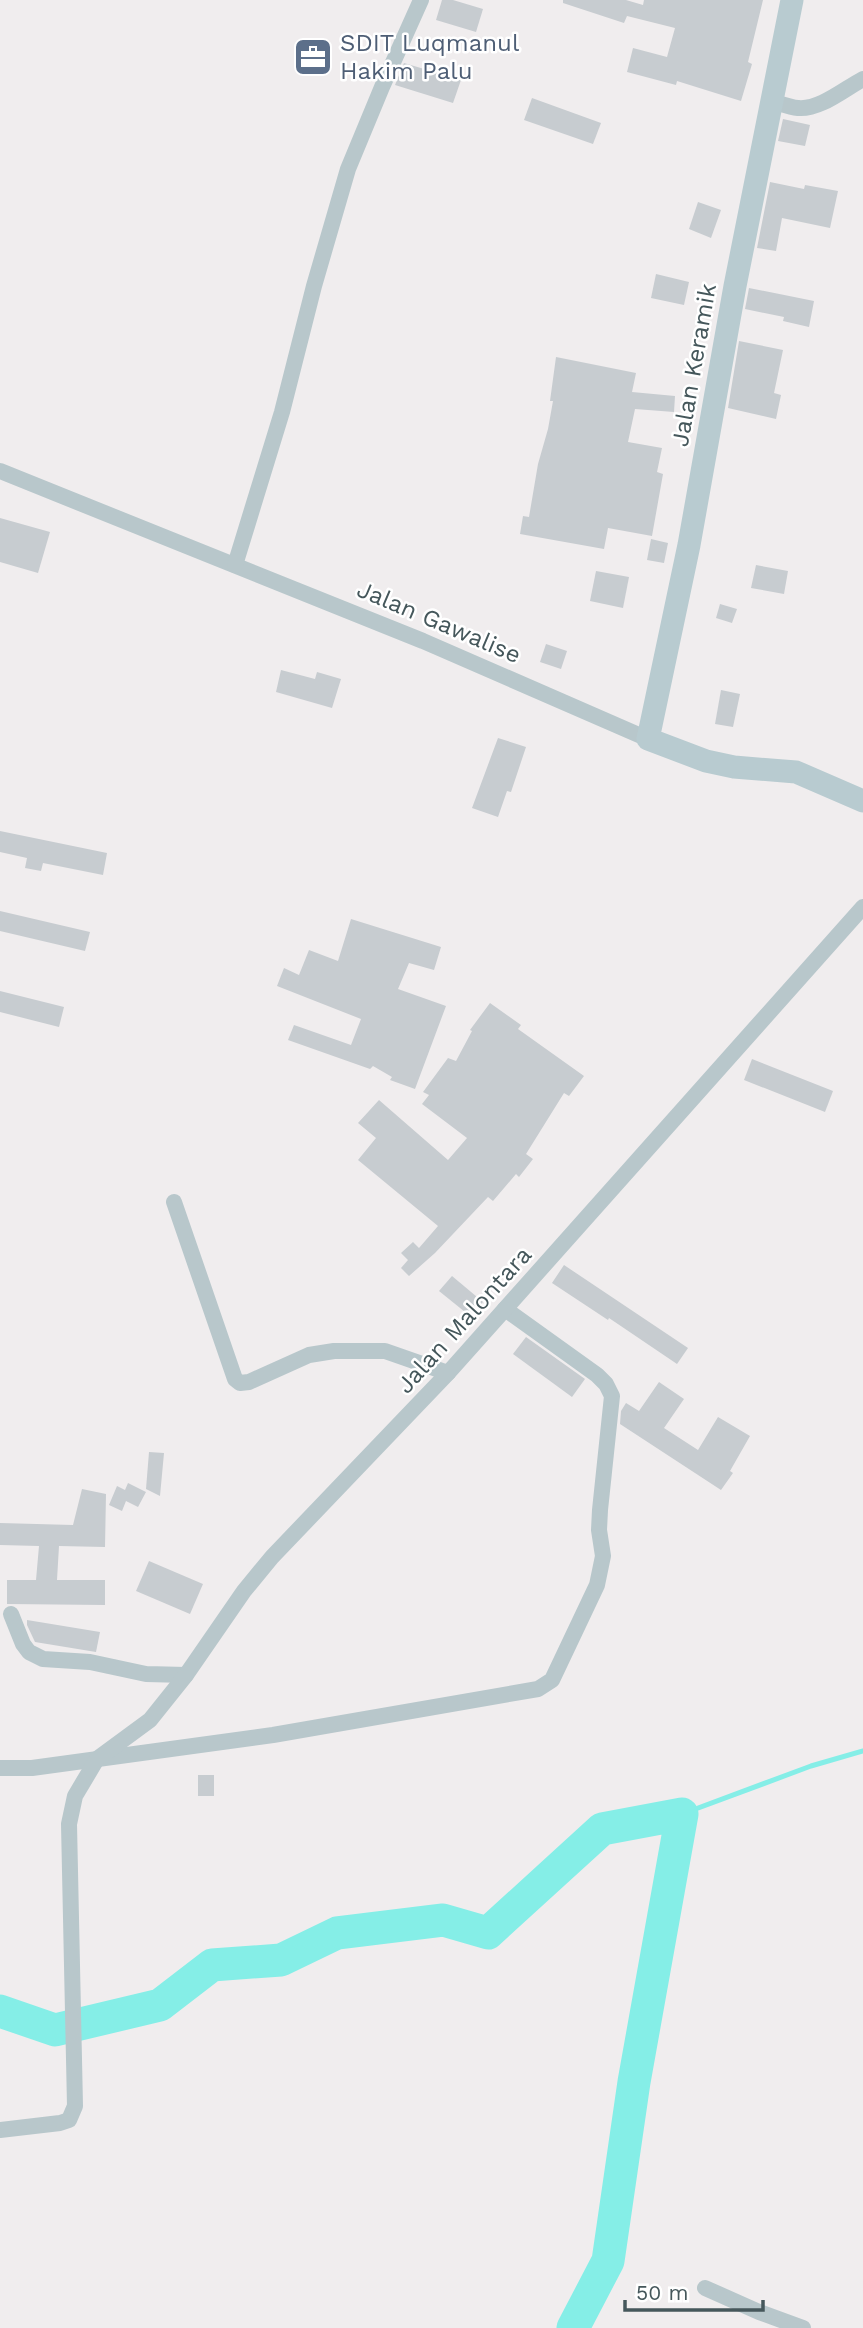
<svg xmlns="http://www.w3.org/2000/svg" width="863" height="2328" viewBox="0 0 863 2328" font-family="'Work Sans',sans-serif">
  <rect width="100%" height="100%" fill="#f0edee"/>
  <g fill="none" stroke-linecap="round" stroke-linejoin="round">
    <path stroke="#85eee7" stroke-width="5" d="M682,1814L811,1766L863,1751"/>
    <path stroke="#85eee7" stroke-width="33" d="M0,2011L55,2030L160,2005L212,1965L281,1960L337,1933L443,1920L488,1933L602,1829L682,1814L634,2082L608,2261L573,2328"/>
  </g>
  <g fill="#c7ccd0">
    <path d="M442,0H453L483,9L476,32L436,20Z"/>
    <path d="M563,0H626L643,5L644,0H763L748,62L752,64L741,101L677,81L676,85L627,72L633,48L667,57L675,28L627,16L624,23L563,3Z"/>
    <path d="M404,63L461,80L453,103L395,85Z"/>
    <path d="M532,98L601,123L593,144L524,120Z"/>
    <path d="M783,119L810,125L805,146L778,141Z"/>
    <path d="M770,182L804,189L805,185L838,191L830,228L782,218L776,251L757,248Z"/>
    <path d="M698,202L721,210L711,238L689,229Z"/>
    <path d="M656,274L689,282L684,305L651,298Z"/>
    <path d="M749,288L814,301L809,327L783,321L784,317L745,309Z"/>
    <path d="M739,341L783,350L774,393L781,395L776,419L728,408Z"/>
    <path d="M556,357L636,373L632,392L675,396L674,412L635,409L628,442L662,448L657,472L663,474L652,536L608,528L604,549L520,534L523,516L529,517L538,464L548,429L553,401H550Z"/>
    <path d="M0,518L50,532L38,573L0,562Z"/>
    <path d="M651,539L668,543L664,563L647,560Z"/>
    <path d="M756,565L788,571L784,594L751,588Z"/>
    <path d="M596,571L629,577L623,608L590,601Z"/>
    <path d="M720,604L737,609L732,623L716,618Z"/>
    <path d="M546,644L567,651L561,669L540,662Z"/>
    <path d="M281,670L315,679L317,672L341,679L332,708L276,692Z"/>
    <path d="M721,690L740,694L733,727L715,724Z"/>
    <path d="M498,738L526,747L511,792L507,791L498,817L472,808Z"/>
    <path d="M0,831L107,853L103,875L43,863L41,871L25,868L27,858L0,852Z"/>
    <path d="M0,911L90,932L85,951L0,931Z"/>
    <path d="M351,919L441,947L434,970L409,963L398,989L446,1006L415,1089L390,1080L392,1077L373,1066L370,1069L288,1040L294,1025L351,1045L361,1019L277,986L284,968L299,975L309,950L338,961Z"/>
    <path d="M0,991L64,1007L59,1027L0,1012Z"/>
    <path d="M490,1003L521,1025L518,1029L584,1076L569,1096L564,1093L526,1154L533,1159L519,1177L516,1174L493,1201L488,1197L435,1253L409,1276L401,1268L408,1260L401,1253L413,1242L419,1248L438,1226L358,1160L376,1138L358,1123L379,1100L448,1160L467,1138L422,1104L429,1095L423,1092L448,1058L456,1061L472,1031L470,1030Z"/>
    <path d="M752,1059L833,1091L825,1112L744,1080Z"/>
    <path d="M564,1265L688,1348L677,1364L609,1318L608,1320L552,1283Z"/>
    <path d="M452,1276L483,1302L470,1316L439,1291Z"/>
    <path d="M526,1337L585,1379L572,1397L513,1354Z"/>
    <path d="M659,1382L684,1399L664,1428L698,1450L718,1417L750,1436L730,1471L733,1473L721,1490L620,1424L621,1411L626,1403L639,1411Z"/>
    <path d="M149,1452L164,1453L160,1496L146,1489Z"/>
    <path d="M128,1483L146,1492L138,1507L126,1501L122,1511L109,1505L117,1486L125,1490Z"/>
    <path d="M82,1489L106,1494L105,1547L59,1546L57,1580H105V1605L7,1604V1580H36L39,1546L0,1545V1523L73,1525Z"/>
    <path d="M149,1561L203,1584L190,1614L136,1591Z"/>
    <path d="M27,1620L100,1632L96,1652L35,1642L27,1625Z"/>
    <rect x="198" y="1775" width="16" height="21"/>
  </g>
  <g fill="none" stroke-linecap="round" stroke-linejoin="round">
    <g stroke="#b8c7cb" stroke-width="16">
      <path d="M771,101C779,103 789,107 798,108C820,110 844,89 863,79"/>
      <path d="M0,471L423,641L648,739"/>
      <path d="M235,565L282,412L314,286L348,169L382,87L421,0"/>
      <path d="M174,1202L235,1379L240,1383L249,1382L309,1355L334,1351H385L448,1373"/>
      <path d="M11,1614L23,1644L29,1652L43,1659L90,1662L146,1674L186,1675"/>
      <path d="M0,1768H32L273,1735L538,1689L552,1680L597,1585L603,1556L599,1530L600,1510L612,1396L606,1384L597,1375L505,1309"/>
      <path d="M0,2130L60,2123L69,2120L75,2106L69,1824L75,1796L97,1759L150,1720L186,1675L244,1591L272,1557L448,1373L863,907"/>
      <path d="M705,2288L759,2312L803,2328"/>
    </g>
    <path stroke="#b8cbd0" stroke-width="23" d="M792,0L735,286L689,545L648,739L706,761L734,767L796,772L863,801"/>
  </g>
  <defs>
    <symbol id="office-square" viewBox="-11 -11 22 22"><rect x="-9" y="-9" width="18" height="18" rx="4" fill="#5c6f8a" stroke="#fff"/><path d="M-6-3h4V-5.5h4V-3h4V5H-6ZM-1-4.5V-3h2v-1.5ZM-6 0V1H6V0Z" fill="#fff"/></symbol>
  </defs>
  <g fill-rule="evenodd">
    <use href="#office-square" x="291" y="35" width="44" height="44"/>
  </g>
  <g text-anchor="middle" stroke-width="5" stroke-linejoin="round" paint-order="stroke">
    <g font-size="24" fill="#4e5e75" stroke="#fff" text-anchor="start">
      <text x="340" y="51">SDIT Luqmanul<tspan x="340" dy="28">Hakim Palu</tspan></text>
    </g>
    <g font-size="24" fill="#45575b" stroke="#fff">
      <text transform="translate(694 365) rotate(-80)" y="8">Jalan Keramik</text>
      <text transform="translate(439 622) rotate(23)" y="8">Jalan Gawalise</text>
      <text transform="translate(464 1320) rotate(-48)" y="8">Jalan Malontara</text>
    </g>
  </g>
  <path d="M625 2300v10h138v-10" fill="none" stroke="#45575b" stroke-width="3.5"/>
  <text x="636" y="2300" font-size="21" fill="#45575b" stroke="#ffffff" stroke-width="5" paint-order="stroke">50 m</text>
</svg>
